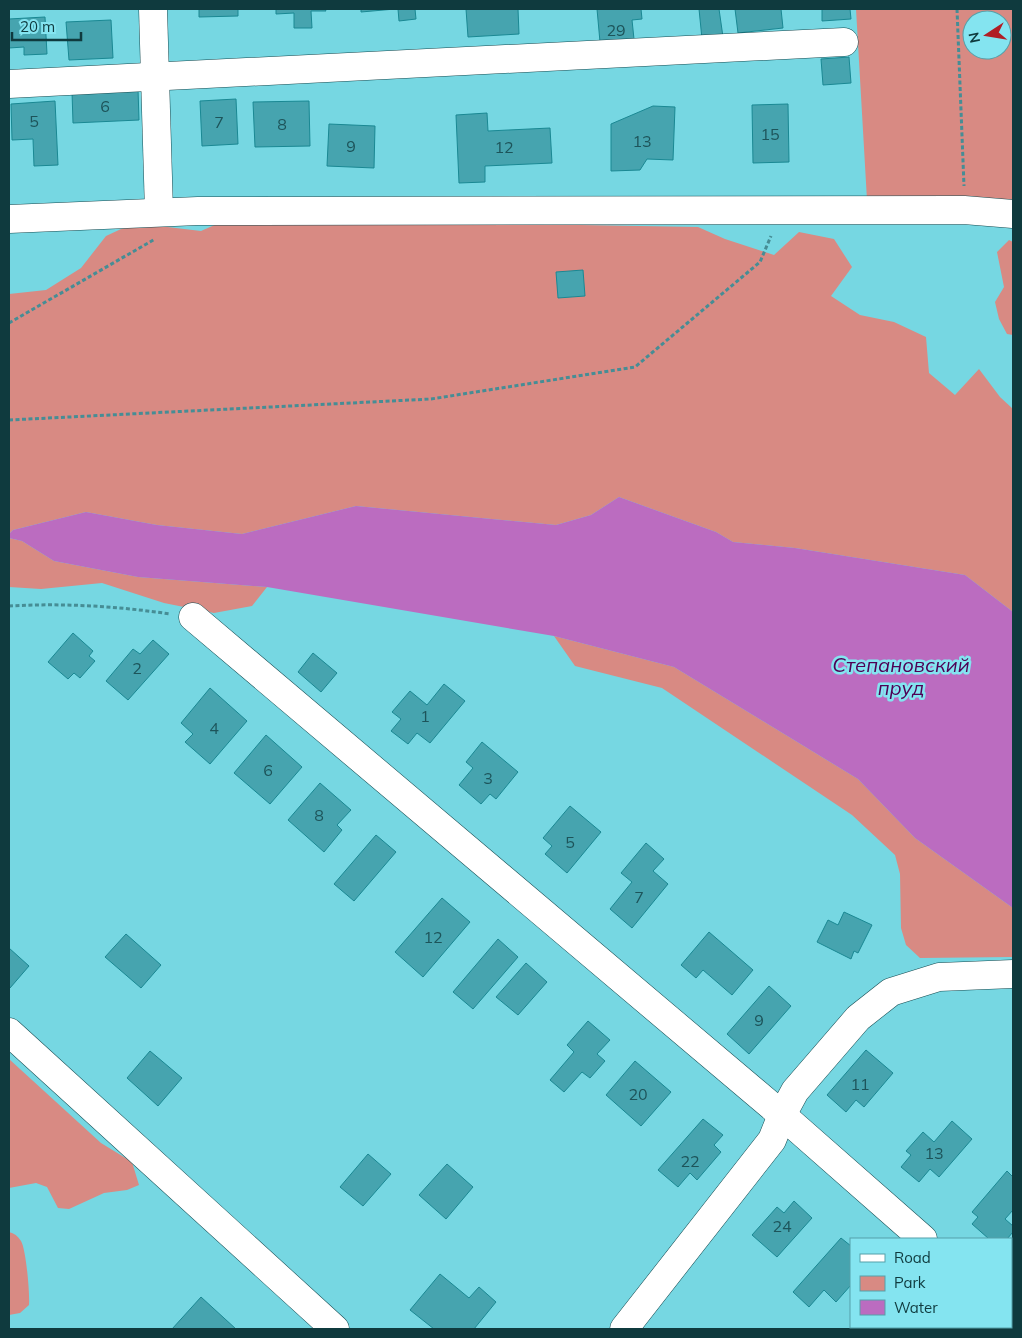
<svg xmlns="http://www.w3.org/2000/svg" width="1022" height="1338" viewBox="0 0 1022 1338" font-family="Mulish,sans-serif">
  <rect width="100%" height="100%" fill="#76d7e2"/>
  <g fill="#d88a83" fill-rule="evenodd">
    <path d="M856,9H1013V207L867,200ZM972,20H1002V50H972Z"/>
    <path d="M228,219L698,227L725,239L774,255L799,232L834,239L852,267L831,296L860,315L894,322L926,337L929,373L955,395L979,369L1000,397L1013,409V612L965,575L795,548L733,542L716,532L619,497L591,515L556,525L356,506L242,534L157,525L86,512L13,530L9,534V294L46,290L81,268L106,236L134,223L201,231Z"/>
    <path d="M1009,240L1013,242V335L1007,334L999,319L995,302L1004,287L997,252Z"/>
    <path d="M9,538L22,541L54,561L138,577L267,587L252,606L214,613L164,603L102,583L41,589L9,587Z"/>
    <path d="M554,636L674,667L858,779L915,838L1013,908V957L920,958L906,945L901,928L900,874L895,855L852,815L662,688L575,666Z"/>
    <path d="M9,1059L101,1143L132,1162L139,1185L127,1190L104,1193L69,1209L58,1208L47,1187L36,1183L9,1188Z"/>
    <path d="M9,1232C14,1233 18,1236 21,1241C26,1249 30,1294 29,1305L20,1313L9,1315Z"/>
  </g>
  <path fill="#bb6cc0" d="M619,497L716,532L733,542L795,548L965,575L1013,612V908L915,838L858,779L674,667L554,636L267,587L138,577L54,561L22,541L9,538V534L13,530L86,512L157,525L242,534L356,506L556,525L591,515Z"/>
  <g fill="#46a4af" stroke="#1a8893">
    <path d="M199,9H238V16L199,17Z"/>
    <path d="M276,9H325L326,11H311L312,28H294V13L276,14Z"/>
    <path d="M361,9H395L361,12Z"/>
    <path d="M398,9H415L416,19L399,21Z"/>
    <path d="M466,9H518L519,34L468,37Z"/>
    <path d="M597,9H641L642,19L632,20L634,39L600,42Z"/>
    <path d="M699,9H719L723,37L702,39Z"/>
    <path d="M735,9H781L783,28L738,33Z"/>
    <path d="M822,9H850L851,19L822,21Z"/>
    <path d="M45,17L47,54L24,55V47L9,48V19Z"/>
    <path d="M111,20L113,58L69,60L66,22Z"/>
    <path d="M849,57L851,83L823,85L821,59Z"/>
    <path d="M138,89L139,120L73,123L72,92Z"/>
    <path d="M236,99L238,144L202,146L200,101Z"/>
    <path d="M55,101L58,165L34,166L33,139L12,140L11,104Z"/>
    <path d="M309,101L310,146L255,147L253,102Z"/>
    <path d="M788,104L789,162L753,163L752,105Z"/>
    <path d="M653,106L675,107L673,160L647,159L640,170L611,171V124Z"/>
    <path d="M487,113L488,131L550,128L552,163L485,166V182L459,183L456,115Z"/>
    <path d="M329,124L375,126L374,168L327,166Z"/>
    <path d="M583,270L585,296L558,298L556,272Z"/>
    <path d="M73,633L93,651L89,656L95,661L80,678L74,673L68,679L48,662Z"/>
    <path d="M153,640L169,654L128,700L106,681L133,649L140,654Z"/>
    <path d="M313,653L337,673L321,692L298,672Z"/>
    <path d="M444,684L465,701L430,743L417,733L408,744L391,731L401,719L392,712L410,691L427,705Z"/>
    <path d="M210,688L247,721L210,764L185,742L193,734L181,723Z"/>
    <path d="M266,735L302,767L270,804L234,773Z"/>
    <path d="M482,742L518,772L496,799L490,794L481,804L459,785L473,768L466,762Z"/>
    <path d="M320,783L351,810L337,825L342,830L324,852L288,820Z"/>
    <path d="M570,806L601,832L567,873L545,854L552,846L543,838Z"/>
    <path d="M376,835L396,852L354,901L334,884Z"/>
    <path d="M646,843L664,859L653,871L668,884L632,928L610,909L632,882L621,873Z"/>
    <path d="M442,898L470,922L423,977L395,952Z"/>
    <path d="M844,912L872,925L858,953L854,951L851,959L817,942L828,920L838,925Z"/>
    <path d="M709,932L753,970L732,995L703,970L696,978L681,965Z"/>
    <path d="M126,934L161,965L141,988L105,957Z"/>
    <path d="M498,939L518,957L473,1009L453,992Z"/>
    <path d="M9,948L29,966L10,988L9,987Z"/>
    <path d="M526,963L547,982L518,1015L496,997Z"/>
    <path d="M769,986L791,1006L749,1054L727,1034Z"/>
    <path d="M588,1021L610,1040L597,1054L605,1061L590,1078L582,1072L564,1092L550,1080L574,1052L567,1045Z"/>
    <path d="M866,1050L893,1073L864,1107L856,1100L846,1112L827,1095Z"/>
    <path d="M150,1051L182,1078L158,1106L127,1078Z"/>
    <path d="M635,1061L671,1092L641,1126L606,1095Z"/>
    <path d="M703,1119L723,1135L714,1145L721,1152L697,1180L690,1173L678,1187L658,1170Z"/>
    <path d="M952,1121L972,1139L939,1177L930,1169L919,1182L901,1167L911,1155L906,1151L923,1132L934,1142Z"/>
    <path d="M368,1154L391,1174L363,1206L340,1187Z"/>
    <path d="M447,1164L473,1187L446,1219L419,1195Z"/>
    <path d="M1007,1171L1013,1177V1210L1005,1219L1013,1226V1232L1007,1239H989L972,1224L978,1217L972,1212Z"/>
    <path d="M794,1201L812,1218L777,1257L752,1235L777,1207L784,1213Z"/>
    <path d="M841,1238L851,1246V1285L836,1302L824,1290L809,1307L793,1292Z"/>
    <path d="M440,1274L469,1298L479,1287L496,1302L474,1329H434L410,1310Z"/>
    <path d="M201,1297L236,1329H172Z"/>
    <path d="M881,1327H927L925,1329H879Z"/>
  </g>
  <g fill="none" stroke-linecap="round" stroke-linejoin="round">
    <defs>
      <g id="minor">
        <path d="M153,9L159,212"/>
        <path d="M9,84L844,42"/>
        <path d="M9,219L198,211L964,210L1013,214"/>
        <path d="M193,617L782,1115L923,1239"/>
        <path d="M9,1032L335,1329"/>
        <path d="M1011,1316L1013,1319"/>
        <path d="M624,1329L772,1140L782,1115L795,1091L858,1018L891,992L939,977L1013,974"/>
      </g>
    </defs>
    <use href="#minor" stroke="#154b51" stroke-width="29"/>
    <g stroke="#468d95" stroke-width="3" stroke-dasharray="4 2.5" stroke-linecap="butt">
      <path d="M957,9L964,186"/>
      <path d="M9,323L155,239"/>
      <path d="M9,420L431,399L635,367L760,262L771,236"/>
      <path d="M9,606C62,603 117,606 170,614"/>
    </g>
    <use href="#minor" stroke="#fff" stroke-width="28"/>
  </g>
  <g text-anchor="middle" stroke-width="5" stroke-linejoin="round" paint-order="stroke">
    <g font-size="16" fill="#1d545a">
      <text x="616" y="36">29</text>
      <text x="105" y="112">6</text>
      <text x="34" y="127">5</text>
      <text x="219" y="128">7</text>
      <text x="282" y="130">8</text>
      <text x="770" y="140">15</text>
      <text x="642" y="147">13</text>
      <text x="351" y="152">9</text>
      <text x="504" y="153">12</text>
      <text x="137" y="674">2</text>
      <text x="425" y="722">1</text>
      <text x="214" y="734">4</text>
      <text x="268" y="776">6</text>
      <text x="488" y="784">3</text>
      <text x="319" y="821">8</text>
      <text x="570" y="848">5</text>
      <text x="639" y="903">7</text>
      <text x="433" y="943">12</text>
      <text x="759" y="1026">9</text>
      <text x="860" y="1090">11</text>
      <text x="638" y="1100">20</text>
      <text x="934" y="1159">13</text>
      <text x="690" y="1167">22</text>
      <text x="782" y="1232">24</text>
    </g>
    <g font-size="20" font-style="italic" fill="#4f0054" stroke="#84e4f0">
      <text x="901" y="672">Степановский<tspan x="901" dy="23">пруд</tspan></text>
    </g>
  </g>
  <rect width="1022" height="1338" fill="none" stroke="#0f3a3e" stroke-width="20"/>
  <rect x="850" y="1238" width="162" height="90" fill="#84e4f0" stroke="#55a0a9"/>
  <rect x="860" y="1254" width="25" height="8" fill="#ffffff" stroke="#55a0a9"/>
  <text x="894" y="1263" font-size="15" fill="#0f3a3e">Road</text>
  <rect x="860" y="1276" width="25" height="15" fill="#d88a83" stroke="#55a0a9"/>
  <text x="894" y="1288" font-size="15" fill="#0f3a3e">Park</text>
  <rect x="860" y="1300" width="25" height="15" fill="#bb6cc0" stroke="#55a0a9"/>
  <text x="894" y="1313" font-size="15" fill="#0f3a3e">Water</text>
  <g transform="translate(987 35) rotate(258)"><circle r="24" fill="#84e4f0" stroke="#55a0a9"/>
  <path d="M0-4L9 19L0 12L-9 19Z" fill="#b01e25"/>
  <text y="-8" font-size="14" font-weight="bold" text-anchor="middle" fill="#0f3a3e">N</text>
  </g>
  <path d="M12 32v8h69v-8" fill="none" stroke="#0f3a3e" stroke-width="2.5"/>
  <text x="20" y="32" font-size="15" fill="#0f3a3e" stroke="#84e4f0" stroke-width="4" paint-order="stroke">20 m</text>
</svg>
